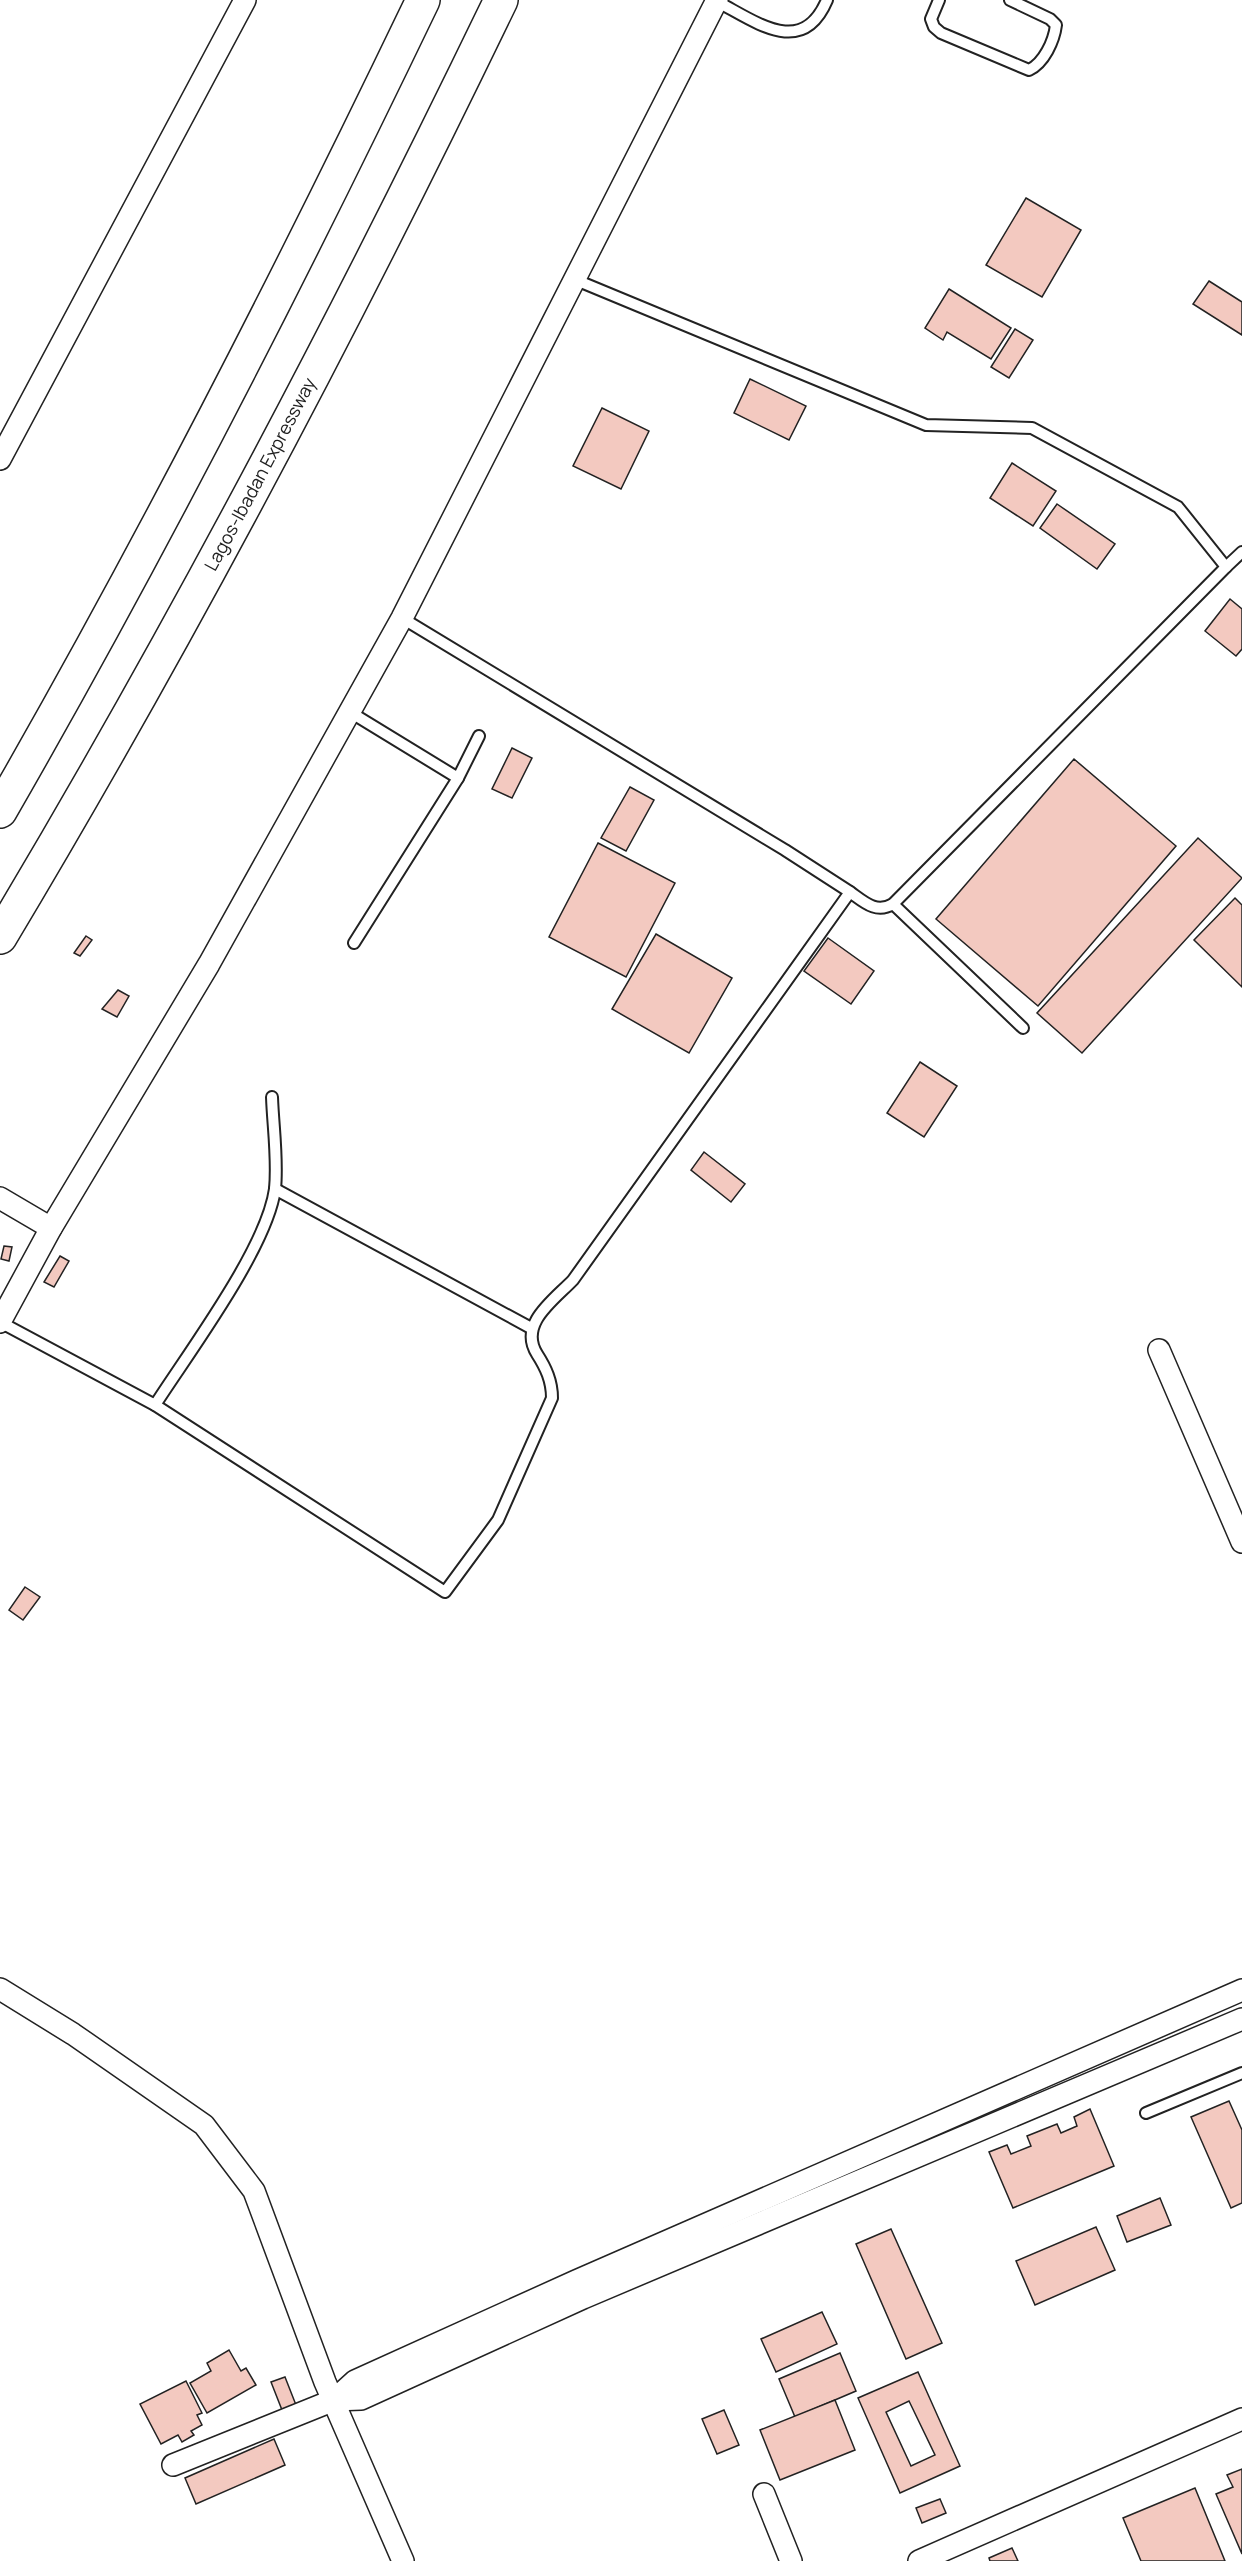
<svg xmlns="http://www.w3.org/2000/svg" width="1242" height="2561" viewBox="0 0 1242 2561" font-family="Manrope,sans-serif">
  <rect width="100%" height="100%" fill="#fff"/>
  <g fill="#f3c9c0" stroke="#222" stroke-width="1.5" fill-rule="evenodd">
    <path d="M1026,198L1081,230L1042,297L986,265Z"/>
    <path d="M1209,281L1242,302V335L1193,304Z"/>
    <path d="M949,289L1011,328L991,359L947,332L943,340L925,328Z"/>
    <path d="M1015,329L1033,340L1009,378L991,367Z"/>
    <path d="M750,379L806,406L789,440L734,413Z"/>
    <path d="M602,408L649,431L621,489L573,466Z"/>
    <path d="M1012,463L1056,491L1033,526L990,498Z"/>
    <path d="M1057,504L1115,544L1097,569L1040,528Z"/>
    <path d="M1230,599L1242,609V649L1236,656L1205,631Z"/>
    <path d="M512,748L532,758L512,798L492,789Z"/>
    <path d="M1074,759L1176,846L1038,1006L936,919Z"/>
    <path d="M630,787L654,800L626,851L601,838Z"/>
    <path d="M1198,838L1242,878L1082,1053L1037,1013Z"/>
    <path d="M598,843L675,883L626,977L549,937Z"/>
    <path d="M1235,898L1242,905V987L1194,940Z"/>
    <path d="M656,934L732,978L689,1053L612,1009Z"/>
    <path d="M86,936L92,940L80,956L74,953Z"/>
    <path d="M828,938L874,971L851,1004L804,971Z"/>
    <path d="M118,990L129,996L117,1017L102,1009Z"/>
    <path d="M920,1062L957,1086L924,1137L887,1113Z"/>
    <path d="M704,1152L745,1184L731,1202L691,1170Z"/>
    <path d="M4,1246L12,1247L9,1261L1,1259Z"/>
    <path d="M60,1256L69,1261L54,1287L44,1282Z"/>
    <path d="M25,1587L40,1597L23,1620L9,1610Z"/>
    <path d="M1229,2101L1242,2130V2203L1231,2208L1191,2117Z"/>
    <path d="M1090,2109L1114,2166L1013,2208L989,2152L1007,2145L1011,2154L1031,2146L1027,2136L1057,2124L1061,2133L1077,2126L1074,2117Z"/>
    <path d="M1160,2198L1171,2225L1127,2242L1117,2216Z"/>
    <path d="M1096,2227L1115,2270L1035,2305L1016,2261Z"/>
    <path d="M891,2229L942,2343L906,2359L856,2244Z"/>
    <path d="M822,2312L837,2344L776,2372L761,2339Z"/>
    <path d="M229,2350L241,2371L246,2368L256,2385L207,2413L190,2383L211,2371L207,2363Z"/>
    <path d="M840,2353L856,2391L795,2417L779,2379Z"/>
    <path d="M918,2372L960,2466L900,2493L858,2398ZM909,2401L935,2455L911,2466L886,2412Z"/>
    <path d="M285,2377L296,2405L282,2410L271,2382Z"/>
    <path d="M186,2381L202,2413L197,2415L202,2425L191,2431L194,2435L182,2442L178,2435L161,2444L140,2404Z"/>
    <path d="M835,2400L855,2450L780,2480L760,2430Z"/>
    <path d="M724,2410L739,2445L717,2454L702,2419Z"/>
    <path d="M274,2439L285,2465L196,2504L185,2478Z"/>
    <path d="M1242,2469V2554L1216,2494L1233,2487L1227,2475Z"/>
    <path d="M1195,2488L1225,2561H1141L1123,2518Z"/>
    <path d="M940,2499L946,2513L922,2523L916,2508Z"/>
    <path d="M1012,2548L1018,2561H990L989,2558Z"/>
  </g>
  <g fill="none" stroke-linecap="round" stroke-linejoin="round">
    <defs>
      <g id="lane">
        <path d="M939,0L931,19L934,27L941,33L1029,70C1044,63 1054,41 1056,25L1050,19L1010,0"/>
        <path d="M716,1C755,21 802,59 827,0"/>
        <path d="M1226,567L1242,552"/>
        <path d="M402,618L785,850L850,892"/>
        <path d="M350,712L458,778"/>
        <path d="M893,904L1023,1028"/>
        <path d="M354,943L458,778L479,736"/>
        <path d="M275,1189L531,1328"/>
        <path d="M0,1322L155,1405L445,1592L498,1520L552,1398C552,1381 546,1368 537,1354C518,1324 554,1300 573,1280L850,892C864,902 876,914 893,904L1226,567L1178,507L1032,428L926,425L576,280"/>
        <path d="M155,1405C189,1352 267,1248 275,1189C278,1159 273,1126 272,1097"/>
        <path d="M1146,2113L1242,2073"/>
      </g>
      <g id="street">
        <path d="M0,459L245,0"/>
        <path d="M0,1198L51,1228"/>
        <path d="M0,1322L51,1228L209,964L402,618L717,0"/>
        <path d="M1159,1350L1242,1542"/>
        <path d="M0,1989L73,2034L204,2125L254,2191L325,2382L403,2561"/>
        <path d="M334,2400L361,2399L583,2298L1242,2019"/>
        <path d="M173,2465L334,2400L355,2381L576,2281L1242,1990"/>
        <path d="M764,2494L791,2561"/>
        <path d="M919,2561L1242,2419"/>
      </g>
      <g id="highway">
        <path d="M0,811C152,547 291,275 423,0"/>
        <path id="s1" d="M0,937C182,633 347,319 501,0"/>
      </g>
    </defs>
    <use href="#lane" stroke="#222" stroke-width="14"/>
    <use href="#street" stroke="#222" stroke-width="24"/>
    <use href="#highway" stroke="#222" stroke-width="36"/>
    <use href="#lane" stroke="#fff" stroke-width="10"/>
    <use href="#street" stroke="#fff" stroke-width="21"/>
    <use href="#highway" stroke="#fff" stroke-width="33"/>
  </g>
  <g text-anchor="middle" stroke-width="4.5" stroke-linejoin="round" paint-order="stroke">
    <g font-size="18" fill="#222" stroke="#fff">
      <text dy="6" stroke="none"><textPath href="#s1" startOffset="531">Lagos-Ibadan Expressway</textPath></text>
    </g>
  </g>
</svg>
